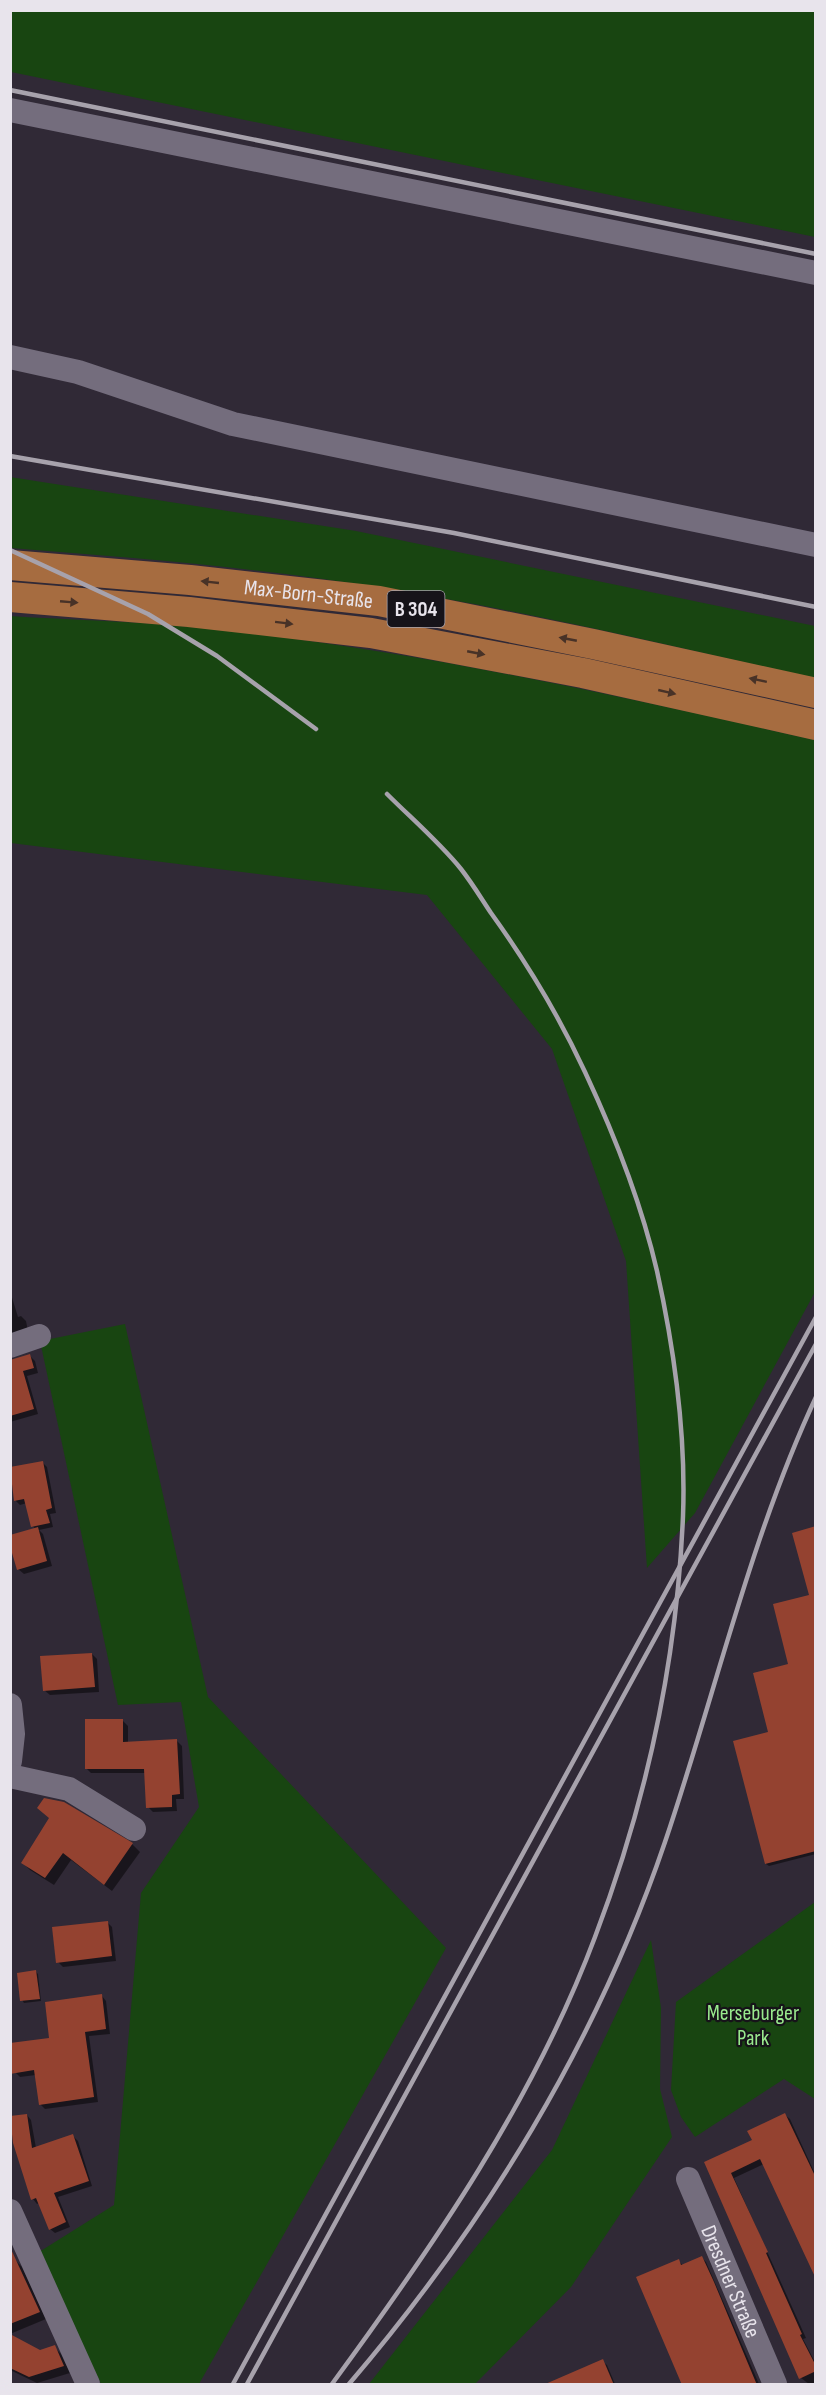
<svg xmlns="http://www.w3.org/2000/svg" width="826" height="2395" viewBox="0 0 826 2395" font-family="'Sofia Sans Condensed',sans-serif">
  <rect width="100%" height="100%" fill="#302936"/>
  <g fill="#184511">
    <path d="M10,11H815V237L11,72Z"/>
    <path d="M10,477L356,531L815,626V678C674,647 532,612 389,589C264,568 137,558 11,548Z"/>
    <path d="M10,616C71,620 131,621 191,627C402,647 609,694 815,740V1292L695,1513L647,1568L626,1261L552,1049L427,895L11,843Z"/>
    <path d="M125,1324L208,1697L446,1948L199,2384H101L39,2252L114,2205L141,1893L199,1807L181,1702L118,1705L40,1341Z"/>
    <path d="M815,1902V2099L784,2079L695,2137L681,2117L671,2090L676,2002Z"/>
    <path d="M651,1940L661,2008L660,2089L672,2137L571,2287L475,2384H369L552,2150Z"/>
  </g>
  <g fill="#0007">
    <path d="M10,1291L18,1317L21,1316L26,1321L28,1331L10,1337Z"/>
    <path d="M30,1356L35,1361L38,1373L27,1376L38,1414L10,1422V1361Z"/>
    <path d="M42,1462L47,1467L56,1513L50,1514L53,1527L39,1530L43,1534L52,1566L24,1574L18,1569L36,1530L33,1526L27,1503L20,1505L15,1500L10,1468Z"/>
    <path d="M816,1528V1854L769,1866L766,1864L770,1733L810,1596Z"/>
    <path d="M92,1654L97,1659L99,1692L50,1695L44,1690Z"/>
    <path d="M123,1721L128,1726V1743L177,1741L182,1746L184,1799H176L177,1811L153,1812L148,1807L146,1773H91L86,1768Z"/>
    <path d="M51,1819L132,1844L140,1852L112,1891L71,1860L54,1885L30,1870L22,1862Z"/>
    <path d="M107,1922L112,1927L116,1961L63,1967L58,1962Z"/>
    <path d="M36,1972L38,1974L41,2001L24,2003L22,2000Z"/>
    <path d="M102,1996L106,2001L110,2034L89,2036L98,2102L45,2109L41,2105L36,2075L20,2077L16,2073Z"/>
    <path d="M27,2115L31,2120L36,2148L73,2136L78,2141L92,2186L58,2197L70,2227L55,2233L50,2229L39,2203L37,2204L33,2199Z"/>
    <path d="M785,2115L790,2119L816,2176V2275L764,2164L734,2178L806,2338L803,2339L816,2364V2384H809L801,2378L706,2163L754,2141Z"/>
    <path d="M702,2258L706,2262L759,2384H684L678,2261L683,2265Z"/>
    <path d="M15,2260L22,2267L46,2319L10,2334V2262Z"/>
    <path d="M10,2336L40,2351L54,2347L61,2354L70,2373L37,2383L10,2370Z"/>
    <path d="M602,2361L607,2365L615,2384H565Z"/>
  </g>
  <g fill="#944230">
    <path d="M30,1354L34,1368L23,1371L34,1409L10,1416V1360Z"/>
    <path d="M43,1461L52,1508L46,1510L50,1523L31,1527L24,1499L14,1501L10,1467Z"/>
    <path d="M816,1526V1851L765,1864L733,1741L768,1732L753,1673L788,1664L773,1604L809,1595L792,1533Z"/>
    <path d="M38,1527L47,1561L17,1570L10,1546V1535Z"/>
    <path d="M92,1653L95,1687L43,1691L40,1656Z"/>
    <path d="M85,1719H123V1742L177,1739L180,1794L172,1795V1807L146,1808L144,1769H85Z"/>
    <path d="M44,1798L64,1802L133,1843L104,1885L63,1853L45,1878L21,1863L49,1818L37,1808Z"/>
    <path d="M108,1921L112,1956L56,1963L52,1927Z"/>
    <path d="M36,1970L40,1999L20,2001L17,1973Z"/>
    <path d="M102,1994L106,2029L85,2032L94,2097L39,2105L34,2070L10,2074V2043L49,2038L45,2002Z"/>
    <path d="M785,2113L816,2178V2279L760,2159L731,2173L768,2252L766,2253L802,2334L800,2335L816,2366V2371L799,2379L704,2162L752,2140L747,2131Z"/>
    <path d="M27,2114L32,2148L73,2134L89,2181L54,2193L66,2222L49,2230L36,2198L31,2200L13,2143L10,2116Z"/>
    <path d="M10,2247L40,2312L10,2324Z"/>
    <path d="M702,2256L714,2282L757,2385H682L636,2277L679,2259L681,2265Z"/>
    <path d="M10,2334L40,2350L55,2345L64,2366L29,2377L10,2368Z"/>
    <path d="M603,2359L614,2385H543Z"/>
  </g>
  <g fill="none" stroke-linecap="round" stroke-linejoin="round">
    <g stroke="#746d7d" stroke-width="24">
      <path d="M10,110L816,273"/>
      <path d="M10,357L78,372L233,424L816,545"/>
      <path d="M10,1346L39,1336"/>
      <path d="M10,1705L13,1734L10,1761"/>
      <path d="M10,1776L69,1789L134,1829"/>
      <path id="s1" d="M688,2179L775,2384"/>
      <path d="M10,2211L88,2384"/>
    </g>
    <g stroke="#a66c40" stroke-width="30">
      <path id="s2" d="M10,565L190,580L379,601L593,644L816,693"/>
      <path d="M10,597L189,612L371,633L583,673L816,725"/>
    </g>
    <g stroke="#a7a2ac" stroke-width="4.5">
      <path d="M10,90L816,254"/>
      <path d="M10,456L454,533L816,607"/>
      <path d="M10,550L148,614L217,656L316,729"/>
      <path d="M233,2384L816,1317"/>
      <path d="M247,2384L816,1344"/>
      <path d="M332,2384C434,2245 534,2100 595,1937C646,1803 677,1659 683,1516C686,1436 674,1348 657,1271C641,1202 615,1136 585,1072C559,1016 527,963 491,913C481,898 472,883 461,869C439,842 411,818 387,794"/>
      <path d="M349,2384C485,2225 597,2042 665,1842C715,1695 750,1538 816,1397"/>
    </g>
  </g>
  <defs><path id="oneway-solid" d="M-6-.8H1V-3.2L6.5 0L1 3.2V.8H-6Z" transform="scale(1.5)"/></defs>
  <g fill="#483227">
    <use href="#oneway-solid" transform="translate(210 582) rotate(-174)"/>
    <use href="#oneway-solid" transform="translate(69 602) rotate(5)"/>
    <use href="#oneway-solid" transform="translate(284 623) rotate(7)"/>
    <use href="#oneway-solid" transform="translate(568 639) rotate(-169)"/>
    <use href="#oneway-solid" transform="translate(476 653) rotate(11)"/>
    <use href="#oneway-solid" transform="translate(758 680) rotate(-168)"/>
    <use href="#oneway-solid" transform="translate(667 692) rotate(13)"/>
  </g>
  <g text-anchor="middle" stroke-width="4.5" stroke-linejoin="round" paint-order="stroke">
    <rect fill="#161319" stroke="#a9a5ad" stroke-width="1.5" x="387.5" y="591" width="57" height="36" rx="4.5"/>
    <g font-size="21" font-weight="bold" fill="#e8e4ec">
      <text x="416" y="616">B 304</text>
    </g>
    <g font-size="22" fill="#e8e4ec" stroke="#161319">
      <text dy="8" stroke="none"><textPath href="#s2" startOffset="300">Max-Born-Straße</textPath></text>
      <text dy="8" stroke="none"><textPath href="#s1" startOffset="111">Dresdner Straße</textPath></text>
    </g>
    <g font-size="22" fill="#99e98d" stroke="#161319">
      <text x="753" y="2020">Merseburger<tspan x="753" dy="25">Park</tspan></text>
    </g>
  </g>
  <rect width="826" height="2395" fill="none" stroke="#e8e4ec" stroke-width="24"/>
</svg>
